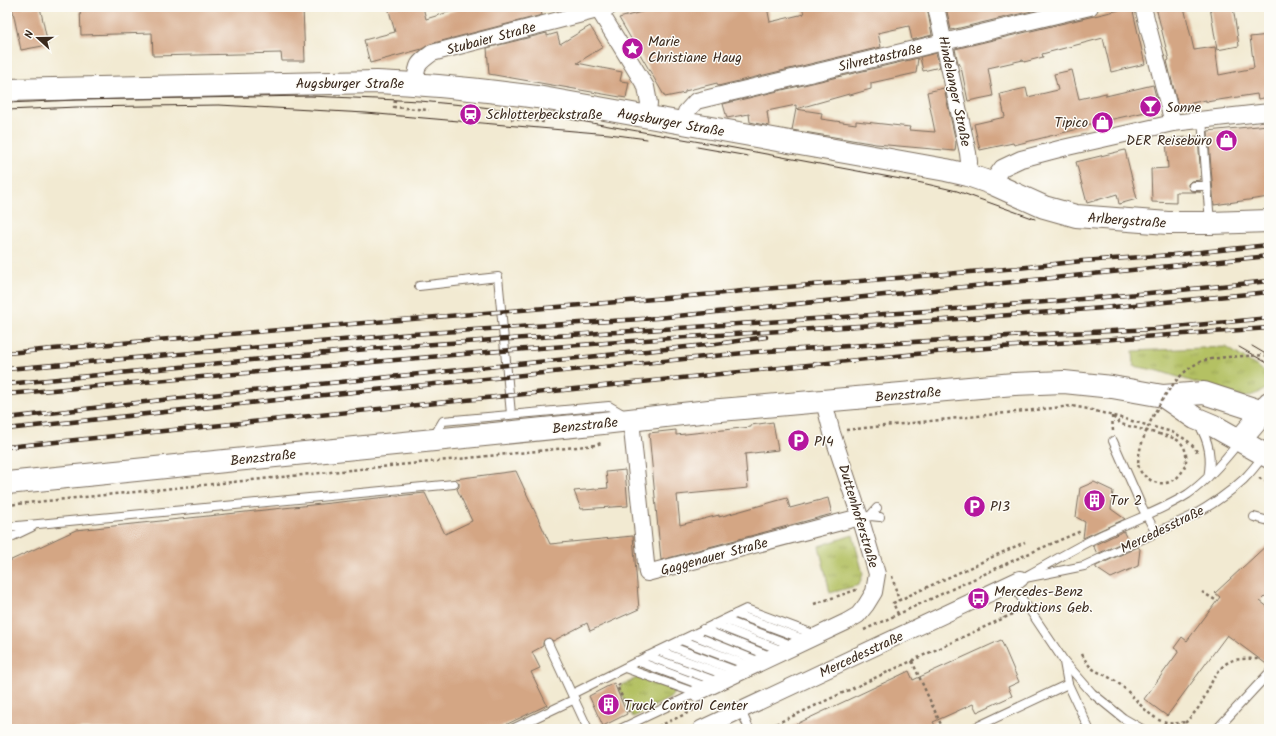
<svg xmlns="http://www.w3.org/2000/svg" width="1276" height="736" viewBox="0 0 1276 736" font-family="Kalam,sans-serif">
  <defs>
    <pattern id="grass-tufts" width="24" height="20" patternUnits="userSpaceOnUse"><rect width="24" height="20" fill="#b4c163"/><path d="M3 7l-1-3M5 7V3M7 7l1-3M15 17l-1-3M17 17v-4M19 17l1-3" fill="none" stroke="#949d51"/></pattern>
  </defs>
  <rect width="100%" height="100%" fill="#fdfcf7"/>
  <filter id="ink" filterUnits="userSpaceOnUse"><feTurbulence type="fractalNoise" baseFrequency=".025" numOctaves="2"/><feDisplacementMap in="SourceGraphic" scale="8" xChannelSelector="R" yChannelSelector="G"/><feConvolveMatrix kernelMatrix="1 2 1 2 8 2 1 2 1" color-interpolation-filters="sRGB"/></filter>
  <filter id="wash" filterUnits="userSpaceOnUse"><feTurbulence type="fractalNoise" baseFrequency=".012" numOctaves="4" result="noise"/><feDisplacementMap in="SourceGraphic" scale="16" xChannelSelector="R" yChannelSelector="G"/><feGaussianBlur stdDeviation="0.9" result="paint"/><feColorMatrix in="noise" values="0 0 0 0 0 0 0 0 0 0 0 0 0 0 0 0 0 1.4 0 .05"/><feComposite in="paint" operator="in"/></filter>
  <g filter="url(#wash)">
    <rect width="100%" height="100%" fill="#f2ead2"/>
    <g fill="url(#grass-tufts)" stroke="#787640">
      <path d="M1226,347L1269,374C1269,377 1270,381 1269,384C1267,392 1251,395 1244,398L1159,371L1134,366L1133,351Z"/>
      <path d="M853,535L863,574L859,585L830,593L819,546Z"/>
      <path d="M639,677L670,688L673,690V694L670,698L633,717L619,689L620,686Z"/>
    </g>
    <g id="blocks">
      <g fill="#d4a684">
        <path d="M12,7H40L48,45L21,50Z"/>
        <path d="M80,7H303L305,61H282L281,53L153,56L152,33L81,35Z"/>
        <path d="M388,7H423L426,19L462,8V7H540L542,15L430,44L422,49L370,63L364,40L395,32Z"/>
        <path d="M660,7H767L770,22L804,14L802,7H927L932,35L912,40L909,26L878,33L881,47L718,86L717,83L685,91V93L665,97L619,18Z"/>
        <path d="M946,7H1049L951,30Z"/>
        <path d="M1132,7L1145,64L1111,72L1103,38L1042,54L1043,57L1024,62L1023,60L988,68L993,96L968,101L961,67L959,63H958L955,49Z"/>
        <path d="M1156,7H1184L1194,50L1215,47L1219,75L1254,68L1250,37L1269,35V97L1258,99L1257,94L1206,102V100L1178,106L1167,61L1169,60Z"/>
        <path d="M1210,7H1233L1239,46L1217,50Z"/>
        <path d="M590,26L603,47L577,63L622,72L620,81L629,82L626,98L489,74L487,48L547,33V36L557,33L560,44Z"/>
        <path d="M936,53L940,67L923,71L920,57Z"/>
        <path d="M918,58L916,73L871,83V89L850,95L849,94L796,109V105L767,111L769,126L750,122L749,114L727,118L723,104Z"/>
        <path d="M1072,70L1079,99L1106,93V96L1153,85L1159,109L1086,125V127L1014,145L1013,143L980,150L974,124L1005,117L1000,94L1026,88L1028,97L1058,90L1054,74Z"/>
        <path d="M944,88L956,142L955,151L876,144L792,130L796,109L822,113L821,119L856,124V121L910,127L909,130L935,132L927,92Z"/>
        <path d="M1268,125L1269,141H1267L1269,156V197L1214,205L1208,131Z"/>
        <path d="M1198,136L1201,180L1191,181L1188,184V186L1191,191L1201,192H1176V203L1152,202L1151,169L1168,168L1166,139Z"/>
        <path d="M1125,150L1137,199L1119,204L1117,194L1087,203L1076,162Z"/>
        <path d="M773,422L778,450L745,454L748,488L677,495L680,525L719,515V517L787,498L790,508L828,498L832,514L661,560L649,433L676,430V435L751,427V425Z"/>
        <path d="M625,470L628,506L581,509L574,491L608,488L606,472Z"/>
        <path d="M516,471L550,544L633,536L639,609L590,631L587,623L553,641L549,638L544,640L543,643V646L532,652L540,668L531,672L547,705L497,729H7V562L76,530L425,493L445,534L472,521L457,489L459,487V483L455,479Z"/>
        <path d="M1094,482L1113,491L1111,509L1125,519L1083,538L1085,522L1076,517L1080,488Z"/>
        <path d="M1124,531V533L1128,540L1097,554L1094,547L1092,546Z"/>
        <path d="M1269,543V592L1260,601L1269,608V666L1227,635L1167,716L1144,699L1179,651L1174,648L1182,637L1187,641L1220,597L1215,593Z"/>
        <path d="M1138,547L1140,549L1138,566L1111,578L1096,568V566Z"/>
        <path d="M1001,640L1019,682L1008,687L1012,696L977,712L973,704L933,722L937,729H786L909,671L913,680Z"/>
        <path d="M614,683L627,714L603,726L589,696Z"/>
      </g>
    </g>
  </g>
  <g filter="url(#ink)">
    <use href="#blocks" fill-opacity="0" stroke="#7b6d5d" stroke-width="1"/>
    <g fill="none" stroke-linecap="round" stroke-linejoin="round">
      <defs>
        <g id="service">
          <path d="M1193,186H1207L1202,119"/>
          <path d="M1207,186L1210,222"/>
          <path d="M419,286L498,277L511,414"/>
          <path d="M1199,425C1209,441 1212,459 1208,477"/>
          <path d="M433,438L443,421L609,406L626,416"/>
          <path d="M1113,441L1142,507L1156,533"/>
          <path d="M870,516L877,508"/>
          <path d="M860,517L870,516L880,517"/>
          <path d="M1254,517L1269,521"/>
          <path d="M7,527L454,484"/>
          <path d="M7,539L32,527"/>
          <path d="M1028,575C1054,561 1079,545 1106,533C1133,520 1163,510 1188,494C1208,480 1224,461 1239,442"/>
          <path d="M1020,579L1084,566L1192,516C1210,506 1228,494 1244,479C1251,472 1258,463 1264,455"/>
          <path d="M1011,583L1029,609L1064,661L1092,693L1123,718L1142,729"/>
          <path d="M736,614L806,640"/>
          <path d="M725,620L794,646"/>
          <path d="M714,624L783,651"/>
          <path d="M703,629L772,657"/>
          <path d="M693,635L760,662"/>
          <path d="M681,640L750,666"/>
          <path d="M548,643L588,729"/>
          <path d="M670,646L739,672"/>
          <path d="M659,651L728,676"/>
          <path d="M648,656L718,682"/>
          <path d="M637,661L706,687"/>
          <path d="M1064,662L1068,684L1089,729"/>
          <path d="M625,668L696,693"/>
          <path d="M572,694L648,656L746,609L816,635"/>
          <path d="M741,710L749,729"/>
          <path d="M512,729L575,699"/>
          <path d="M620,729L696,693"/>
          <path d="M972,729L1068,684"/>
          <path d="M1217,729L1269,673"/>
        </g>
        <g id="minor">
          <path d="M597,7L646,87L649,103L647,117"/>
          <path d="M936,7L968,153L969,162L968,175"/>
          <path d="M1143,7L1173,123"/>
          <path d="M415,83C417,64 417,64 432,53L609,7"/>
          <path d="M683,124L686,112L696,101L1090,7"/>
          <path d="M991,183L1002,168L1021,159L1063,148L1173,123L1269,112"/>
          <path d="M631,420L647,573L860,517"/>
          <path d="M696,693L846,622L858,615L866,605L874,592L877,574L860,517L832,433L824,402"/>
          <path d="M701,729L1020,579"/>
        </g>
        <g id="secondary">
          <path d="M7,90L377,82C431,84 483,90 537,97L946,170L968,175L991,183L1044,207L1076,216L1168,223H1210L1269,221"/>
          <path d="M1163,396L1195,418L1214,426L1269,457"/>
          <path d="M1240,440L1264,412L1269,403"/>
          <path d="M7,483L603,423L709,411L1014,384L1064,382L1112,387L1163,396L1204,393L1269,414"/>
        </g>
      </defs>
      <use href="#service" stroke="#7b6d5d" stroke-width="10"/>
      <use href="#minor" stroke="#7b6d5d" stroke-width="18"/>
      <use href="#secondary" stroke="#7b6d5d" stroke-width="24"/>
      <g stroke="#7b6d5d" stroke-width="2.5" stroke-dasharray="3 3" stroke-linecap="butt">
        <path d="M395,100L394,107L429,110"/>
        <path d="M511,119L545,122L546,116"/>
        <path d="M1112,416L1113,431"/>
        <path d="M1113,417L1121,424L1159,434"/>
        <path d="M846,430L1072,406L1088,409L1172,432C1182,437 1192,442 1197,452"/>
        <path d="M1259,478L1269,483"/>
        <path d="M7,505L596,445L603,442"/>
        <path d="M892,576L899,601"/>
        <path d="M1202,592L1217,601"/>
        <path d="M814,604L859,589"/>
        <path d="M999,606L1004,618"/>
        <path d="M898,614L893,603L1025,542"/>
        <path d="M864,630L1023,556L1081,531"/>
        <path d="M1082,654C1091,673 1097,670 1112,679C1131,690 1142,712 1161,721C1169,725 1178,723 1186,722"/>
        <path d="M912,661L943,729"/>
        <path d="M620,684L617,686L629,712"/>
        <path d="M653,729L698,708"/>
        <path d="M765,729L1019,611"/>
        <path d="M1188,729L1186,722C1192,715 1199,709 1203,700C1210,687 1216,667 1231,661C1237,658 1252,659 1259,659"/>
      </g>
      <use href="#service" stroke="#fff" stroke-width="8"/>
      <use href="#minor" stroke="#fff" stroke-width="16"/>
      <use href="#secondary" stroke="#fff" stroke-width="22"/>
      <g stroke="#3b2a1e" stroke-width="1">
        <path d="M7,103L76,100L310,96L420,101L474,106L546,115L723,146L922,183L957,191L1035,219"/>
        <path d="M7,110L77,107L219,105L366,113L609,134L647,139"/>
        <path d="M697,147L748,156"/>
        <path d="M1252,346L1269,356"/>
        <path d="M1239,347L1269,364"/>
      </g>
      <defs>
        <g id="rail">
          <path d="M7,353L157,340L714,294L752,290L1018,268L1082,261L1172,255L1269,245"/>
          <path d="M7,369L412,334L657,318L1269,256"/>
          <path d="M7,384C102,375 197,365 292,356C322,354 351,350 381,348C677,326 974,313 1269,281"/>
          <path d="M7,394L487,352L672,338L905,323L1103,308L1269,292"/>
          <path d="M7,418L162,400L716,344L766,337"/>
          <path d="M7,429L304,397L754,352L1025,335L1155,329L1269,318"/>
          <path d="M7,447L945,351C1053,343 1161,336 1269,328"/>
        </g>
      </defs>
      <use href="#rail" stroke="#3b2a1e" stroke-width="4.5"/>
      <use href="#rail" stroke="#fdfcf7" stroke-width="3" stroke-dasharray="9" stroke-linecap="butt"/>
      <path stroke="#7b6d5d" stroke-width="2.5" stroke-dasharray="3 3" stroke-linecap="butt" d="M1159,434C1166,436 1175,437 1181,443C1193,457 1183,480 1166,483C1160,484 1154,483 1149,479C1145,477 1140,472 1139,468C1137,463 1139,455 1140,450C1147,422 1172,374 1200,362C1214,356 1252,356 1269,355"/>
    </g>
  </g>
  <defs>
    <symbol id="sight-disc" viewBox="-11 -11 22 22"><circle r="9.5" fill="#b5179e" stroke="#fdfcf7"/><path d="M0-6L1.8-2.2L6-1.7L2.9 1.2L3.7 5.4L0 3.3L-3.7 5.4L-2.9 1.2L-6-1.7L-1.8-2.2Z" fill="#fff"/></symbol>
    <symbol id="bar-disc" viewBox="-11 -11 22 22"><circle r="9.5" fill="#b5179e" stroke="#fdfcf7"/><path d="M-6-5H6L.8 .8V4.5H3.5V6h-7V4.5H-.8V.8Z" fill="#fff"/></symbol>
    <symbol id="station-disc" viewBox="-11 -11 22 22"><circle r="9.5" fill="#b5179e" stroke="#fdfcf7"/><path d="M-3-6H3Q5-6 5-4V2Q5 4 3 4L4.5 6H3L1.5 4h-3L-3 6H-4.5L-3 4Q-5 4-5 2V-4Q-5-6-3-6ZM-3.5-4v3h7v-3ZM-3.5 1v1.5H-2V1ZM2 1v1.5H3.5V1Z" fill="#fff"/></symbol>
    <symbol id="shop-disc" viewBox="-11 -11 22 22"><circle r="9.5" fill="#b5179e" stroke="#fdfcf7"/><path d="M-5-2.5h2.3a2.7 3.5 0 0 1 5.4 0H5L5.5 6h-11ZM-1.5-2.5h3a1.5 2.3 0 0 0-3 0Z" fill="#fff"/></symbol>
    <symbol id="parking-disc" viewBox="-11 -11 22 22"><circle r="9.5" fill="#b5179e" stroke="#fdfcf7"/><path d="M-3.5-5.5H1a3.5 3.5 0 0 1 0 7H-1V5.5H-3.5ZM-1-3.4V-.6H.8a1.4 1.4 0 0 0 0-2.8Z" fill="#fff"/></symbol>
    <symbol id="building-disc" viewBox="-11 -11 22 22"><circle r="9.5" fill="#b5179e" stroke="#fdfcf7"/><path d="M-4-6H4V6H1V3H-1V6H-4ZM-2.5-4.3h1.7v1.8h-1.7ZM.8-4.3h1.7v1.8H.8ZM-2.5-1h1.7V.8h-1.7ZM.8-1h1.7V.8H.8Z" fill="#fff"/></symbol>
    <symbol id="bus-disc" viewBox="-11 -11 22 22"><circle r="9.5" fill="#b5179e" stroke="#fdfcf7"/><path d="M-5-6H5V4H4V6H2V4H-2V6H-4V4H-5ZM-3.5-4V0h7V-4ZM-3.5 1.2v1.5H-2V1.2ZM2 1.2v1.5H3.5V1.2Z" fill="#fff"/></symbol>
  </defs>
  <g fill-rule="evenodd">
    <use href="#sight-disc" x="620" y="36" width="25" height="25"/>
    <use href="#bar-disc" x="1138" y="94" width="25" height="25"/>
    <use href="#station-disc" x="458" y="102" width="25" height="25"/>
    <use href="#shop-disc" x="1090" y="110" width="25" height="25"/>
    <use href="#shop-disc" x="1214" y="128" width="25" height="25"/>
    <use href="#parking-disc" x="786" y="428" width="25" height="25"/>
    <use href="#building-disc" x="1082" y="488" width="25" height="25"/>
    <use href="#parking-disc" x="962" y="494" width="25" height="25"/>
    <use href="#bus-disc" x="966" y="586" width="25" height="25"/>
    <use href="#building-disc" x="596" y="692" width="25" height="25"/>
  </g>
  <g text-anchor="middle" stroke-width="3" stroke-linejoin="round" paint-order="stroke">
    <g font-size="14" fill="#3b2a1e" stroke="#fdfcf7">
      <text transform="translate(491 38) rotate(-15)" y="5">Stubaier Straße</text>
      <text transform="translate(880 57) rotate(-13)" y="5">Silvrettastraße</text>
      <text x="350" y="88">Augsburger Straße</text>
      <text transform="translate(955 91) rotate(78)" y="5">Hindelanger Straße</text>
      <text transform="translate(671 122) rotate(10)" y="5">Augsburger Straße</text>
      <text transform="translate(1127 220) rotate(4)" y="5">Arlbergstraße</text>
      <text transform="translate(908 394) rotate(-5)" y="5">Benzstraße</text>
      <text transform="translate(585 425) rotate(-6)" y="5">Benzstraße</text>
      <text transform="translate(263 457) rotate(-6)" y="5">Benzstraße</text>
      <text transform="translate(859 516) rotate(73)" y="5">Duttenhoferstraße</text>
      <text transform="translate(1162 529) rotate(-26)" y="5">Mercedesstraße</text>
      <text transform="translate(714 556) rotate(-15)" y="5">Gaggenauer Straße</text>
      <text transform="translate(861 654) rotate(-25)" y="5">Mercedesstraße</text>
    </g>
    <g font-size="14" fill="#3b2a1e" stroke="#fdfcf7" text-anchor="start">
      <text x="648" y="46">Marie<tspan x="648" dy="16">Christiane Haug</tspan></text>
      <text x="1166" y="112">Sonne</text>
      <text x="486" y="119">Schlotterbeckstraße</text>
      <text x="1088" y="127" text-anchor="end">Tipico</text>
      <text x="1212" y="145" text-anchor="end">DER Reisebüro</text>
      <text x="814" y="446">P14</text>
      <text x="1110" y="505">Tor 2</text>
      <text x="990" y="511">P13</text>
      <text x="994" y="596">Mercedes-Benz<tspan x="994" dy="16">Produktions Geb.</tspan></text>
      <text x="624" y="710">Truck Control Center</text>
    </g>
  </g>
  <rect width="1276" height="736" fill="none" stroke="#fdfcf7" stroke-width="24"/>
  <g transform="translate(38 38) rotate(291)" stroke="#fdfcf7" stroke-width="3" paint-order="stroke">
  <path d="M0-3L7 15L0 10L-7 15Z" fill="#3b2a1e"/>
  <text y="-6" font-size="11" font-weight="bold" text-anchor="middle" fill="#3b2a1e">N</text>
  </g>
</svg>
